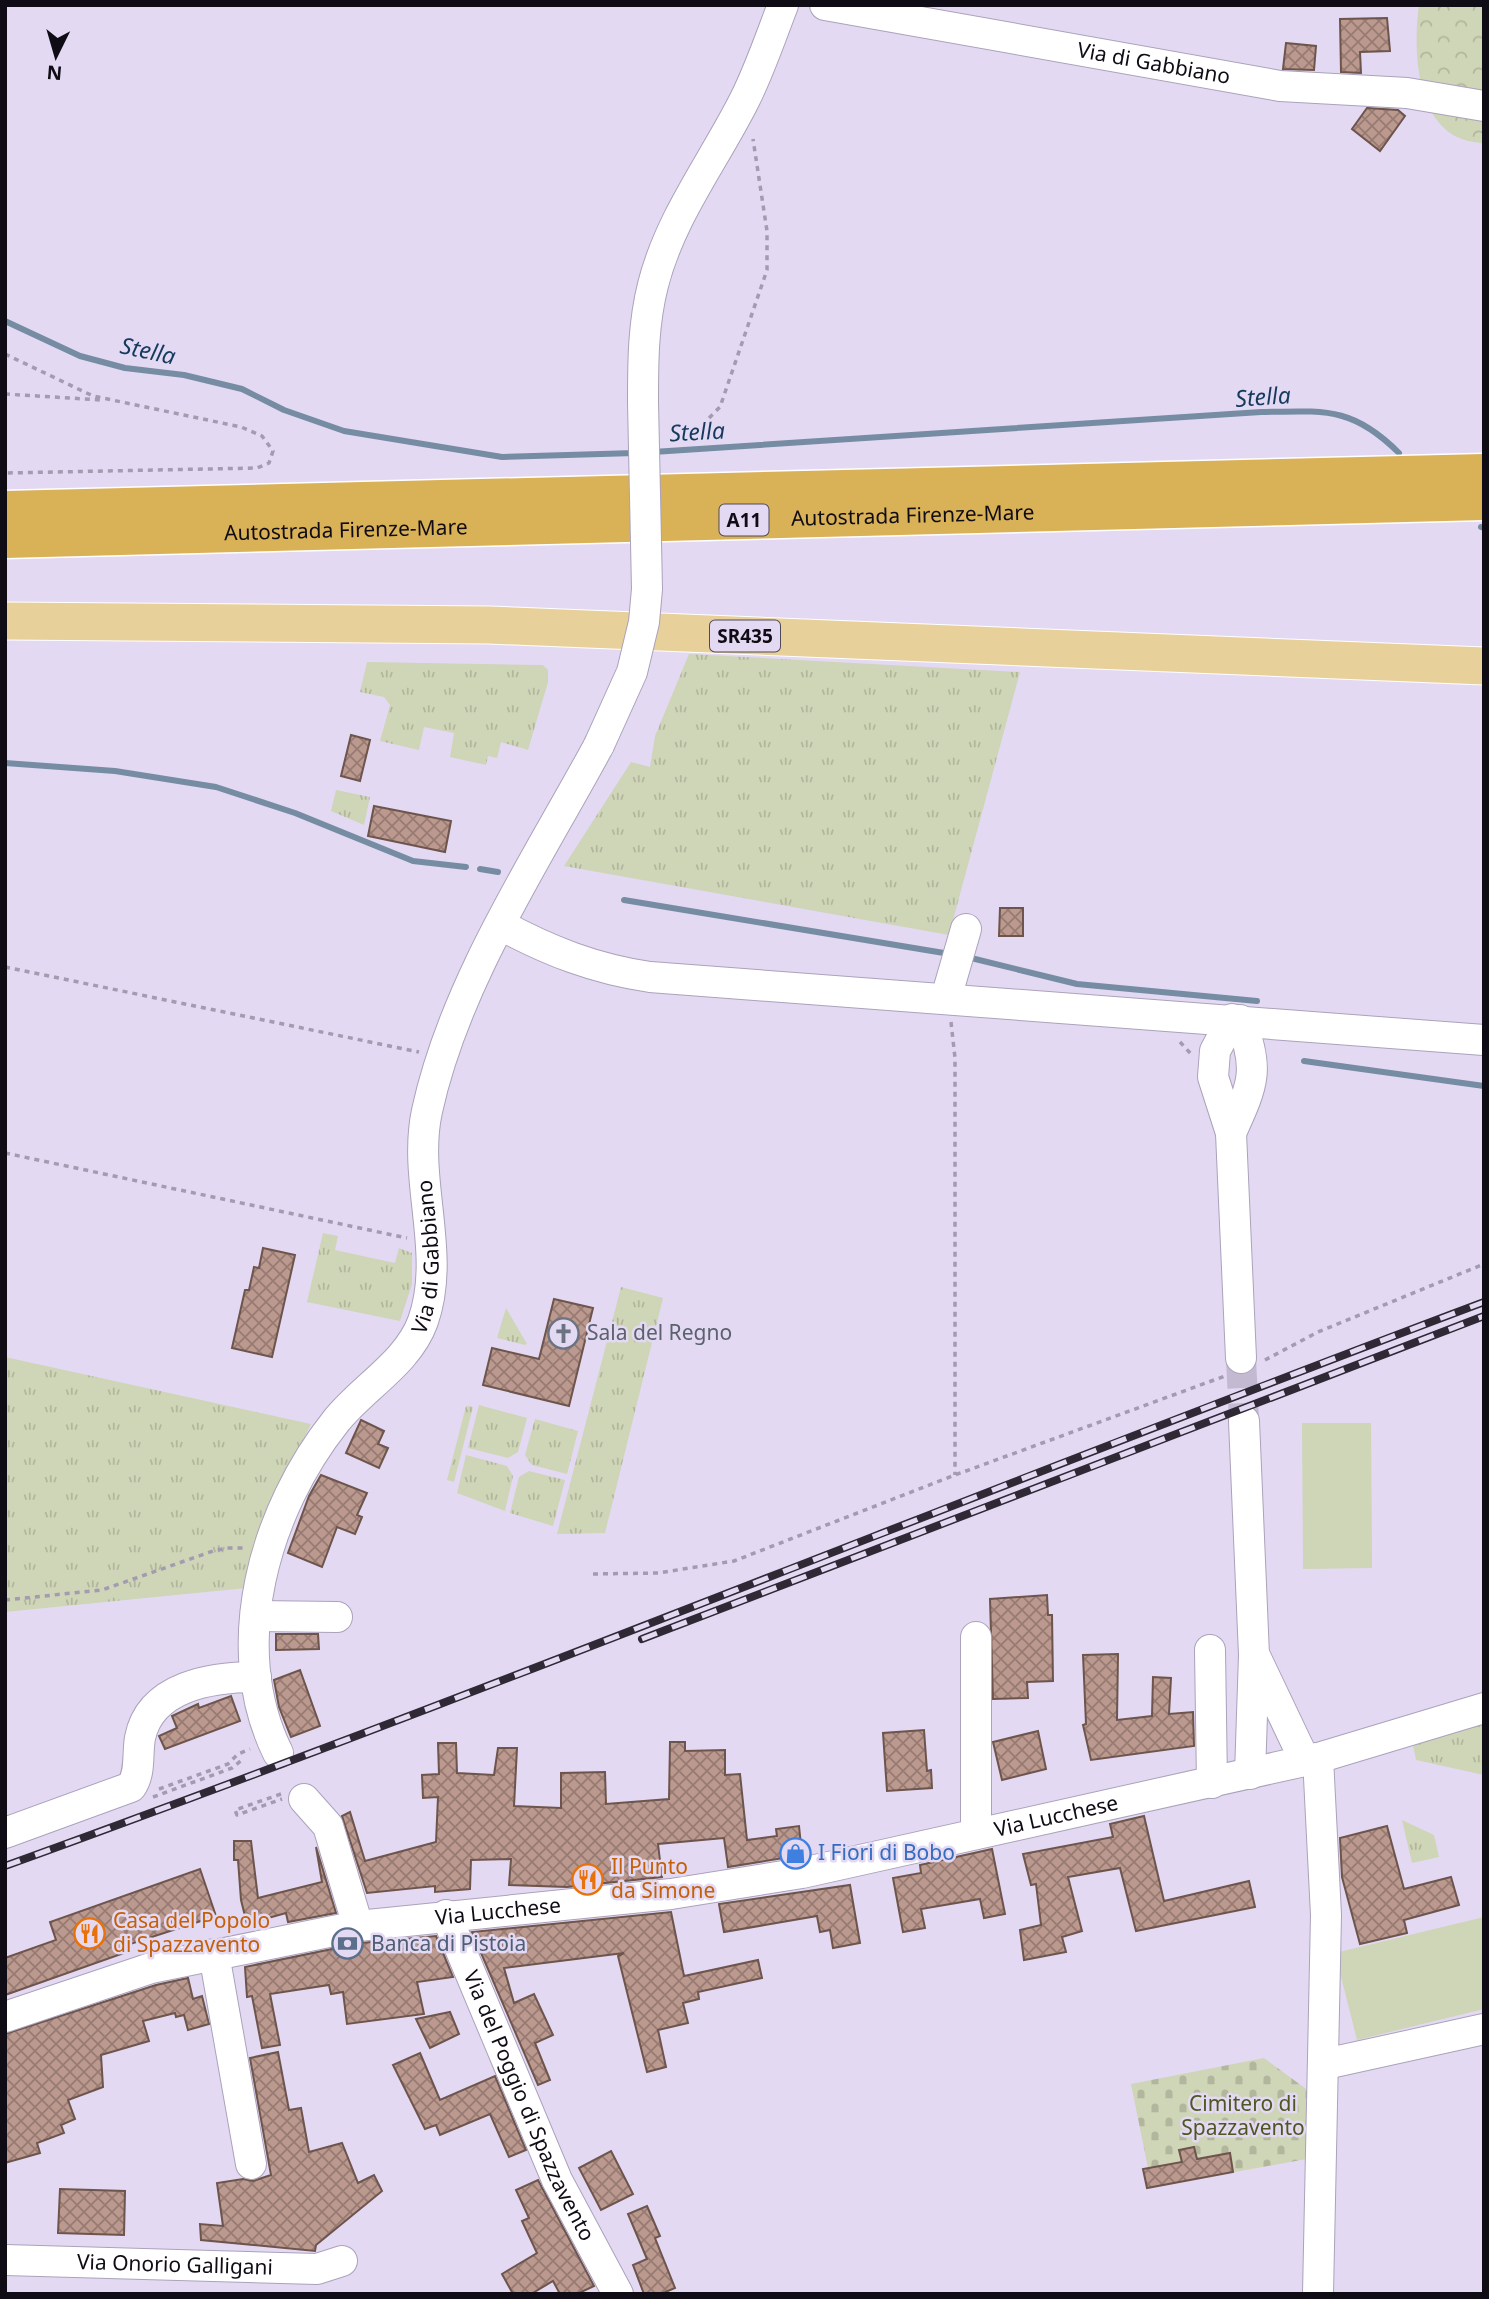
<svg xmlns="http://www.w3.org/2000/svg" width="1489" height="2299" viewBox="0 0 1489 2299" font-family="'Noto Sans',sans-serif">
  <defs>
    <pattern id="grass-tufts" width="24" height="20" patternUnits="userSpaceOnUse" patternTransform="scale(1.75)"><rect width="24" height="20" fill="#cfd5b7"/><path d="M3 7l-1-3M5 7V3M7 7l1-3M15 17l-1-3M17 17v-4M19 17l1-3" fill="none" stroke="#b1b69c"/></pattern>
    <pattern id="forest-crowns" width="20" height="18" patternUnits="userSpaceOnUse" patternTransform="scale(1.75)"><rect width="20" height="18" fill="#cfd5b7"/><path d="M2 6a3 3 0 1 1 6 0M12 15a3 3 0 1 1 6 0" fill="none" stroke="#b1b69c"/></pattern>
    <pattern id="cemetery-stones" width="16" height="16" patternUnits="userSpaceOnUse" patternTransform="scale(1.75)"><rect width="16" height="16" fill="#cfd5b7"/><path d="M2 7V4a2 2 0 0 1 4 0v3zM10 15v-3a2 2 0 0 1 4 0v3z" fill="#b1b69c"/></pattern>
    <pattern id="building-cross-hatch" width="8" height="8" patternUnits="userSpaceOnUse" patternTransform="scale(1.75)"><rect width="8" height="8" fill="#bb998e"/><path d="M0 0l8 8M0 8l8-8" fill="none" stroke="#977b73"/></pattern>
  </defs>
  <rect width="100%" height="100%" fill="#e3d9f3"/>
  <g fill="url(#grass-tufts)">
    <path d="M689,654L1020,672L949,935L564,866L631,762L650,767L655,736Z"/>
    <path d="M367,662L543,665L548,670V682L528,750L501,742L497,758L488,756L486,765L450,757L454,733L424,727L419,750L380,741L390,705L384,697L360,692Z"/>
    <path d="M336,790L370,797L364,825L331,811Z"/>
    <path d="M323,1233L338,1236L335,1250L395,1263L399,1248L412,1253V1284L400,1321L307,1302Z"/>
    <path d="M621,1287L663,1298L605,1533L557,1534Z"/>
    <path d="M506,1308L527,1344L525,1345L497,1338Z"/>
    <path d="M5,1357L311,1424L281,1485L246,1588L5,1612Z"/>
    <path d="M479,1405L527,1418L518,1452L508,1458L468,1448Z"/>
    <path d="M466,1406L473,1407L454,1482L447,1480Z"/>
    <path d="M535,1419L578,1431L567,1474L532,1465L525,1455Z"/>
    <path d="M466,1455L507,1466L513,1476L505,1511L457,1493Z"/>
    <path d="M529,1471L565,1480L553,1526L510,1513L519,1477Z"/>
    <path d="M1484,1724V1775L1416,1760L1413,1745Z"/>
    <path d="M1402,1820L1434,1835L1439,1857L1412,1863Z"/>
  </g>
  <path fill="url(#forest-crowns)" d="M1419,5H1484V144C1477,142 1469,142 1462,139C1415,122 1413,46 1419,5Z"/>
  <path fill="url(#cemetery-stones)" d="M1264,2058L1313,2094L1312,2158L1147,2188L1143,2169L1148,2168L1131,2084Z"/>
  <g fill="#cfd5b7">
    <path d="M1302,1423H1371L1372,1568L1303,1569Z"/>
    <path d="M1484,1917V2009L1357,2040L1335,1953Z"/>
  </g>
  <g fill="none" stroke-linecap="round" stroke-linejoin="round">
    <g stroke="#768ca3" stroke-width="6">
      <path d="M5,321L80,356L125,368L184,375L242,389L284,410L344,431L502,457L635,453"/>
      <path d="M653,452L1261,412C1324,411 1352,406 1399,453"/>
      <path d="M1481,527L1484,528"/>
      <path d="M5,763L115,771L216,787L295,813L413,861L466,867"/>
      <path d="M480,869L498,872"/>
      <path d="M624,900L944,953"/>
      <path d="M971,958L1077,984L1257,1001"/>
      <path d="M1304,1061L1484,1086"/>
    </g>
  </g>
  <g fill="url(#building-cross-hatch)" stroke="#6d544c" stroke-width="2">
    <path d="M1387,18L1390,51L1360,52L1361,73L1341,72L1340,19Z"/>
    <path d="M1286,43L1316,46L1314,70L1283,69Z"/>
    <path d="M1367,108L1398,110L1405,116L1380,151L1352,129Z"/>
    <path d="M351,735L370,740L360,781L341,776Z"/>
    <path d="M374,806L451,821L445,852L368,836Z"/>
    <path d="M1000,908H1023V936H999Z"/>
    <path d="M263,1248L295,1255L272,1357L232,1348L245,1290H249L254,1267L259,1268Z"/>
    <path d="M554,1299L593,1308L569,1406L483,1385L492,1348L539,1359Z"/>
    <path d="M361,1420L384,1431L378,1444L388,1448L379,1468L346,1453Z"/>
    <path d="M321,1475L367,1493L357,1515L362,1517L355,1534L337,1527L322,1567L288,1553L309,1496Z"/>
    <path d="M1047,1595L1048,1615H1052L1053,1681L1027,1682L1028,1698L993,1699L990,1599Z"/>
    <path d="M276,1634H318L319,1649L276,1650Z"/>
    <path d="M1118,1654L1117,1720L1152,1716L1153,1677L1171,1678L1169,1714L1193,1712L1194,1746L1091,1760L1083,1725L1086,1724L1083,1655Z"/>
    <path d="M300,1670L320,1726L291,1737L279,1707L274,1680Z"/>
    <path d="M231,1696L240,1721L165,1749L159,1736L177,1728L172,1716L198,1704L199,1708Z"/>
    <path d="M924,1730L927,1771L931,1770L932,1788L887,1791L883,1733Z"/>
    <path d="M1038,1731L1046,1769L1002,1780L993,1742Z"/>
    <path d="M670,1742H685V1751L725,1750V1775L740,1774L747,1840L777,1836L776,1829L799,1826L802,1855L728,1867L724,1838L658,1844L662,1877L567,1887L509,1885L511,1859L471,1860L470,1889L435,1892V1886L367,1893L342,1816L350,1812L365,1861L436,1842L438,1797L423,1798L422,1775L439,1774L438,1743H456L457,1773L494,1775L498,1748H517L514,1806L561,1808V1773L605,1772L606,1804L669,1799Z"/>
    <path d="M1144,1816L1164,1901L1249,1881L1255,1907L1136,1931L1120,1868L1068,1877L1082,1931L1062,1937L1066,1952L1024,1960L1020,1930L1041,1925L1036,1884L1031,1885L1023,1854L1113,1837L1110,1824Z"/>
    <path d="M1387,1826L1404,1889L1451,1877L1459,1905L1404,1920L1407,1933L1360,1944L1342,1877L1340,1838Z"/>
    <path d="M234,1841H251L258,1898L322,1882L316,1847L336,1913L288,1922L286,1913L247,1924L241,1900L238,1860H234Z"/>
    <path d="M992,1849L1005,1914L984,1918L980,1899L921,1909L925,1928L903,1932L893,1878L921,1873L920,1865Z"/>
    <path d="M200,1869L216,1916L124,1946L127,1952L5,1995V1958L56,1940L50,1922Z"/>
    <path d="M850,1885L860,1943L833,1948L830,1930L820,1932L817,1916L724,1932L719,1904Z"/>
    <path d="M671,1912L684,1976L758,1960L762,1978L698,1992L699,1999L683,2003L688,2023L658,2030L666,2067L647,2072L618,1956L624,1953L504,1968L514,2003L534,1994L553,2035L535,2043L550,2080L538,2085L472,1932Z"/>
    <path d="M436,1936L453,1977L417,1982L424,2014L347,2024L343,1992L331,1994L329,1985L270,1994L280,2045L262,2048L252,1996L247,1997L245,1967L361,1943Z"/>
    <path d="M188,1978L193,1999L202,1996L209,2024L188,2030L184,2015L176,2017L175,2013L143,2021L149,2041L101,2055L103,2087L68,2100L75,2119L61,2125L64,2133L37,2143L40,2153L5,2163V2034L156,1985Z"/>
    <path d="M450,2012L459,2034L430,2048L416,2019Z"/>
    <path d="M278,2052L289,2110L301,2108L309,2152L342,2143L358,2183L374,2175L382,2191L316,2245L315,2251L201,2240L200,2224L223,2226L217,2183L243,2179L253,2181L271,2175L250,2058Z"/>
    <path d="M420,2053L440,2100L495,2076L526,2150L509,2157L490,2114L440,2135L436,2125L425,2129L393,2065Z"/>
    <path d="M1194,2147L1197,2159L1230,2153L1233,2172L1147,2188L1143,2169L1182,2162L1179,2150Z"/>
    <path d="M611,2151L633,2194L601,2210L579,2168Z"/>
    <path d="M538,2180L594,2286L577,2294H560L553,2281L531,2294H513L502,2274L537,2253L522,2221L529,2218L516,2190Z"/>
    <path d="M60,2189L125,2191L124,2235L58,2233Z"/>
    <path d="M647,2206L660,2236L655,2238L675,2288L661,2294H644L633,2265L647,2259L628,2214Z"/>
  </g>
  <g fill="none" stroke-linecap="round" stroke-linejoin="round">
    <path stroke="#c3bad2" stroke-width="30" stroke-dasharray="30 15" stroke-linecap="butt" d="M1241,1358L1244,1421"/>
    <defs>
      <g id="minor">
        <path id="s1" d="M825,5L1280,86L1407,93L1484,106"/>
        <path d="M643,402C643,363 643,324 653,285C670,217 714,161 745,99C760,69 771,36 783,5"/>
        <path d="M501,925C549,951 595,969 650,977L1484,1040"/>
        <path d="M946,998L966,929"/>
        <path d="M1232,1019L1215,1051L1213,1077L1231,1133L1241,1358"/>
        <path d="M1231,1133C1252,1086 1261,1070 1240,1020"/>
        <path d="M1244,1421L1254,1655L1250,1774"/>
        <path d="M256,1616L337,1617"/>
        <path d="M976,1637V1834"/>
        <path d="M1210,1650L1212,1783"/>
        <path d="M1256,1658L1305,1761"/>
        <path id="s2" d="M278,1753C225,1646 265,1510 336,1421C363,1387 408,1363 423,1321C447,1253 412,1180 427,1111C455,982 537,860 599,745"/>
        <path d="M1318,1758L1326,1915L1318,2294"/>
        <path d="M304,1799L328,1826L358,1926"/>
        <path d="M5,1833L131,1787C141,1773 137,1754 140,1738C150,1686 212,1677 256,1677"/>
        <path id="s3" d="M446,1915L557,2180L618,2294"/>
        <path d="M214,1954L251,2164"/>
        <path id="s4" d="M5,2017L151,1968L358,1926L671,1894L802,1873L1318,1758L1484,1708"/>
        <path d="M1325,2064L1484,2029"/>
        <path id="s5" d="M5,2260L317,2269L342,2261"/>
      </g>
      <path id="major" d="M5,621L489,625L1484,666"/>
      <g id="highway">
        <path d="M5,510L1484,473"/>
        <path id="s6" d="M5,539L1484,501"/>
      </g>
    </defs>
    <use href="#minor" stroke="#aba2bb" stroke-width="32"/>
    <use href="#major" stroke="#fff" stroke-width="39"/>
    <use href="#highway" stroke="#fff" stroke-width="41"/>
    <g stroke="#a39bb0" stroke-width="3.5" stroke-dasharray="5 5" stroke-linecap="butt">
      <path d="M5,354L93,396L241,427L262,436L273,451L269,463L257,468L5,473"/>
      <path d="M5,394L101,400"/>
      <path d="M702,425L720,407L767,270V231L753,139"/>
      <path d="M5,967L419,1052"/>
      <path d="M951,1022L955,1058V1475"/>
      <path d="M1180,1042L1191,1054"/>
      <path d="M5,1153L407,1238"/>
      <path d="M1265,1360L1318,1332L1484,1264"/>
      <path d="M593,1574L658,1573L734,1561L955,1475L1225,1376"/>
      <path d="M5,1600L102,1590L213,1551L227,1548H247"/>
      <path d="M159,1789L228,1764L238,1754L250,1749"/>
      <path d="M281,1794L235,1810L237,1815L282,1799"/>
      <path d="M153,1797L232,1768L243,1759"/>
    </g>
    <use href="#minor" stroke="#fff" stroke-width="30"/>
    <use href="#major" stroke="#e8d09a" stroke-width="37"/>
    <use href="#highway" stroke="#d9b157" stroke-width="38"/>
    <defs>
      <g id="rail">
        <path d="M642,1639L1484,1316"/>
        <path d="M5,1866C502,1687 990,1487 1484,1302"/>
      </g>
    </defs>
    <use href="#rail" stroke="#2e2934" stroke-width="8"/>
    <use href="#rail" stroke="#e3d9f3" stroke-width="5" stroke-dasharray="16" stroke-linecap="butt"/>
    <defs>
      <path id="minor-bridge" d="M599,745L632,672L644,622L647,589L643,402"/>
    </defs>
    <use href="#minor-bridge" stroke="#aba2bb" stroke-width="32" stroke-linecap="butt"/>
    <use href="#minor-bridge" stroke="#fff" stroke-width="30"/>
  </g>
  <defs>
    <symbol id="church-ring" viewBox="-11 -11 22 22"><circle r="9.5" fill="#e3d9f3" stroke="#6b7280" stroke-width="1.5"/><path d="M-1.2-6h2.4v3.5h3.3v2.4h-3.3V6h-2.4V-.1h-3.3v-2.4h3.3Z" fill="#6b7280"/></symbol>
    <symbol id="shop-ring" viewBox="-11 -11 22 22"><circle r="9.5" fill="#e3d9f3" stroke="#3f7fe0" stroke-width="1.5"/><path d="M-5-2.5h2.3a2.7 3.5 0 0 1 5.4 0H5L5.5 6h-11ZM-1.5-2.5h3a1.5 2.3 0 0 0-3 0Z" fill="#3f7fe0"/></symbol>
    <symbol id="restaurant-ring" viewBox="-11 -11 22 22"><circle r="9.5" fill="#e3d9f3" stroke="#e8710a" stroke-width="1.5"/><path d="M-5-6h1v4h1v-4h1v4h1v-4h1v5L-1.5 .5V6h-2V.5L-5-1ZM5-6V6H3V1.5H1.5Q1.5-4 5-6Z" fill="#e8710a"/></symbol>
    <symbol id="bank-ring" viewBox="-11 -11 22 22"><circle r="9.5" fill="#e3d9f3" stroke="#5c6f8a" stroke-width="1.5"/><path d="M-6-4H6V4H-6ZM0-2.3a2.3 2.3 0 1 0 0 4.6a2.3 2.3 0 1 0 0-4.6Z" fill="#5c6f8a"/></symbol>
  </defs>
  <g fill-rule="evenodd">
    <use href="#church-ring" x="546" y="1316" width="35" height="35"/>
    <use href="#shop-ring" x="778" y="1836" width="35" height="35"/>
    <use href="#restaurant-ring" x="570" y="1862" width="35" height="35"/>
    <use href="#restaurant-ring" x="72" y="1916" width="35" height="35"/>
    <use href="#bank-ring" x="330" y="1926" width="35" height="35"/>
  </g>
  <g text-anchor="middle" stroke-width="5" stroke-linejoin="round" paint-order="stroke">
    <g fill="#e3d9f3" stroke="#4f4a58" stroke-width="2">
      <rect x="719.5" y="504.5" width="49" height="31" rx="5"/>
      <rect x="710" y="620.5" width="70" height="31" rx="5"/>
    </g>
    <g font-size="19" font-weight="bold" fill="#100c15">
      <text x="744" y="527">A11</text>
      <text x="745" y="643">SR435</text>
    </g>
    <g font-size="21" fill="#100c15" stroke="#e3d9f3">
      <text dy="7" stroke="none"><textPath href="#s1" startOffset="334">Via di Gabbiano</textPath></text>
      <text dy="7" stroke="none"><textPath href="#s6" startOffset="908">Autostrada Firenze-Mare</textPath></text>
      <text dy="7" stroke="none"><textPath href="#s6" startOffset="341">Autostrada Firenze-Mare</textPath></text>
      <text dy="7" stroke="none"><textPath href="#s2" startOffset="553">Via di Gabbiano</textPath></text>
      <text dy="7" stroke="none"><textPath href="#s4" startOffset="1073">Via Lucchese</textPath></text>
      <text dy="7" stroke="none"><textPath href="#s4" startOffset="506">Via Lucchese</textPath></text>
      <text dy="7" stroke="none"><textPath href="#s3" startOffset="208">Via del Poggio di Spazzavento</textPath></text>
      <text dy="7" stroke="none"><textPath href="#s5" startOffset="170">Via Onorio Galligani</textPath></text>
    </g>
    <g font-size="21" fill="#5b616d" stroke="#e3d9f3" text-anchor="start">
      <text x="587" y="1340">Sala del Regno</text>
    </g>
    <g font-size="21" fill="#366cbe" stroke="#e3d9f3" text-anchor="start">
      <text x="818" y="1860">I Fiori di Bobo</text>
    </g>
    <g font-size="21" fill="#c56008" stroke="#e3d9f3" text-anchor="start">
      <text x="611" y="1874">Il Punto<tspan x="611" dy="24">da Simone</tspan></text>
      <text x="113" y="1928">Casa del Popolo<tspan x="113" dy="24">di Spazzavento</tspan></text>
    </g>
    <g font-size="21" fill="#4e5e75" stroke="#e3d9f3" text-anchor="start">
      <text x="371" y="1951">Banca di Pistoia</text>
    </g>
    <g font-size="21" fill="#4f5623" stroke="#e3d9f3">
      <text x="1243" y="2111">Cimitero di<tspan x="1243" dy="24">Spazzavento</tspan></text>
    </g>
    <g font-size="23" font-style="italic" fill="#153a5c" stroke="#e3d9f3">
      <text transform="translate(148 351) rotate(12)" y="8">Stella</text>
      <text transform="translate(1263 397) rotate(-4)" y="8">Stella</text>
      <text transform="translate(697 432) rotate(-3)" y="8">Stella</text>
    </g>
  </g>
  <rect width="1489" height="2299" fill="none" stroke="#100c15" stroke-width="14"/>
  <g transform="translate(56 56) rotate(185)" stroke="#e3d9f3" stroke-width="5" paint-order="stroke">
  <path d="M0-5L12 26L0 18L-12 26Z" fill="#100c15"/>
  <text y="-10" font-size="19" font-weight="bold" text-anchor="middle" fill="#100c15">N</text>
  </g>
</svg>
